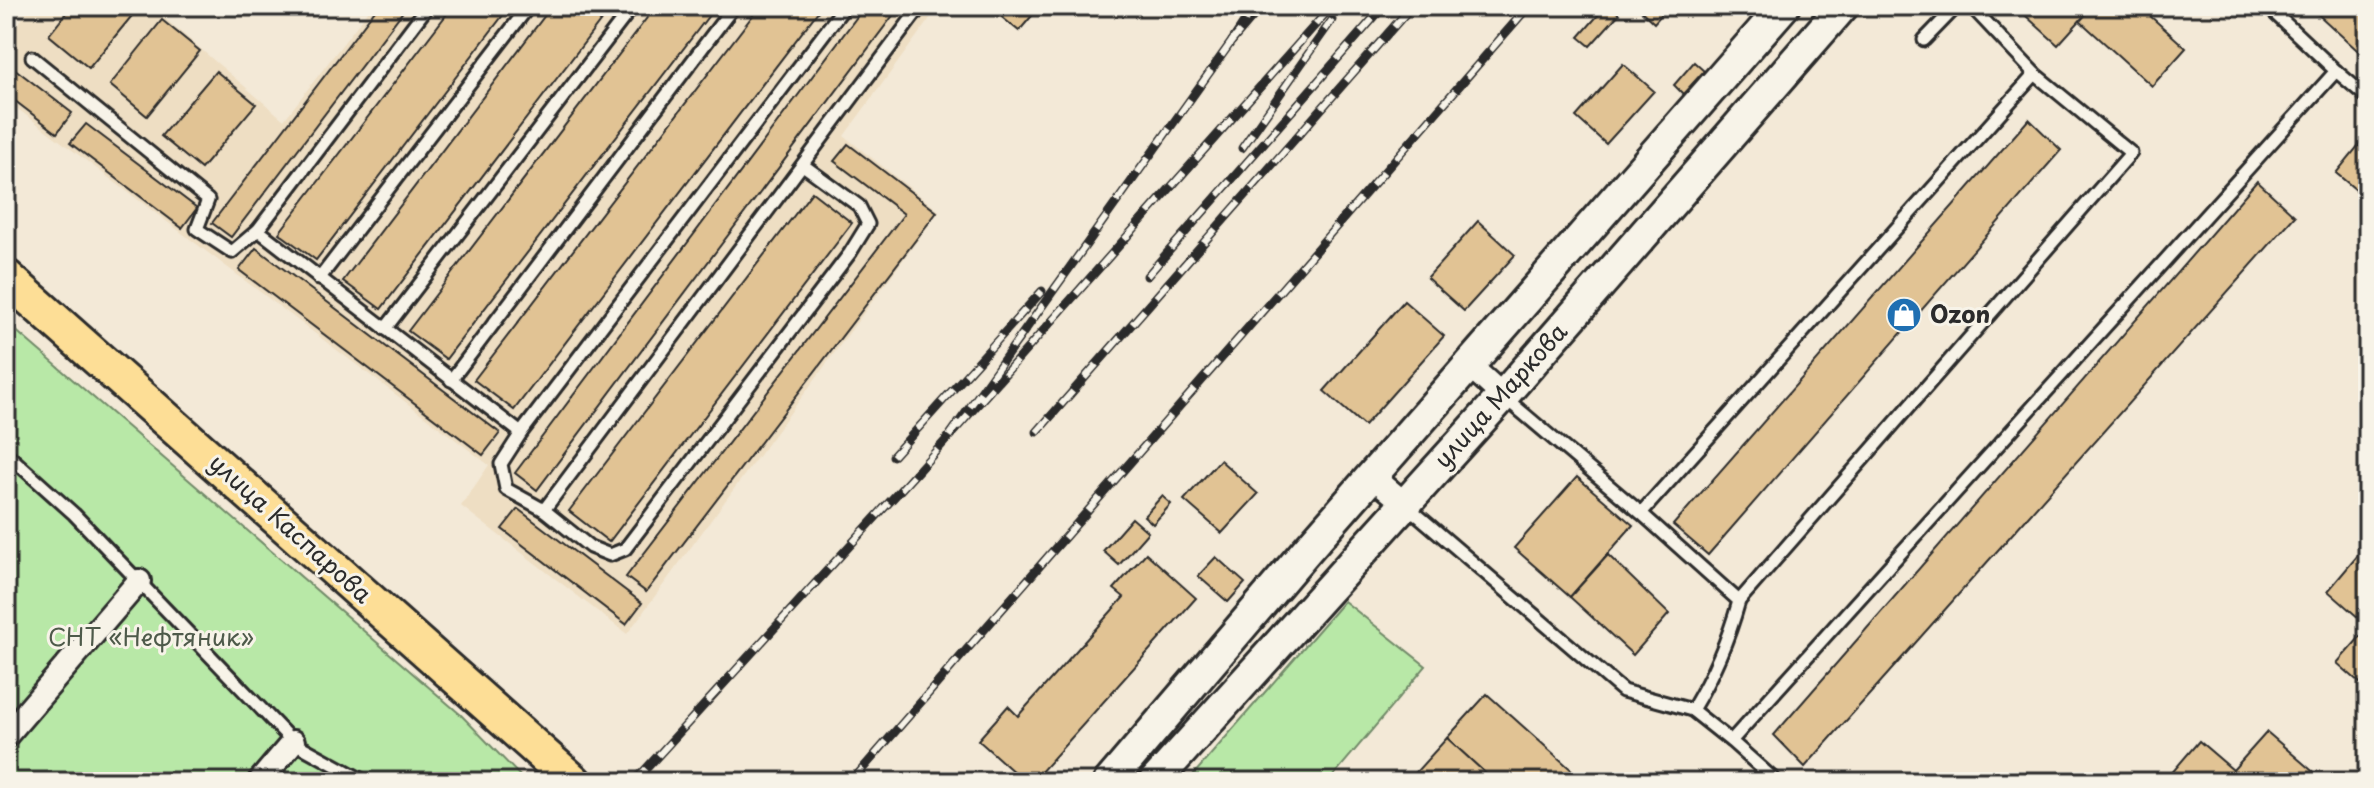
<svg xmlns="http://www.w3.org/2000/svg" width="2374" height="788" viewBox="0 0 2374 788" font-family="'Playpen Sans',sans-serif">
  <rect width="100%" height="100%" fill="#f3e9d7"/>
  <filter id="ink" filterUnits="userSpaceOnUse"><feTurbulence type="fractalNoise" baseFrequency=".0125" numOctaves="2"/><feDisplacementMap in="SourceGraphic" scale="16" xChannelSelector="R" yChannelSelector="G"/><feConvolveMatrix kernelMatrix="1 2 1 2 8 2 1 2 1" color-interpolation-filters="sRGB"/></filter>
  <g filter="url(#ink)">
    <path fill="#eedec3" d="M31,6H150L284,120L372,6H939L844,136L939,211L627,634L461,506L489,465L6,100V42Z"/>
    <g fill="#b8e8a7" stroke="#728a69" stroke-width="2">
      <path d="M6,322L461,715L526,782H6Z"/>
      <path d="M1344,601L1426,666L1328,782H1187Z"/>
    </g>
    <g fill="#e1c394" stroke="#2b2b2b" stroke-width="2">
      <path d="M72,6H140L89,68L49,35Z"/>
      <path d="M378,6H407L231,237L212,223Z"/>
      <path d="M453,6H510L316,260L279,233Z"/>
      <path d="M552,6H612L381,309L343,281Z"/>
      <path d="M656,6H716L446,359L408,331Z"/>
      <path d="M760,6H822L514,410L474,380Z"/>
      <path d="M865,6H900L537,490L515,473Z"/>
      <path d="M988,6H1030L1036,11L1019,31Z"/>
      <path d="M1606,6H1610L1619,14L1590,46L1579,37Z"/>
      <path d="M1636,6H1666L1668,7L1654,23Z"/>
      <path d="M2015,6H2093L2058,45Z"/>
      <path d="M2093,6H2139L2186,48L2152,86L2080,21Z"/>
      <path d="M2309,6H2368V60Z"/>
      <path d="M162,20L200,51L147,116L110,85Z"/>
      <path d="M6,62L72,113L57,133L6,94Z"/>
      <path d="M1694,62L1704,71L1683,94L1674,85Z"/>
      <path d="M1623,64L1654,91L1606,144L1576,117Z"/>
      <path d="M216,71L256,104L201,169L161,136Z"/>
      <path d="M2029,119L2061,150L1708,555L1673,525Z"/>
      <path d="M86,124L197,208L182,228L70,143Z"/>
      <path d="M2367,135L2368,136V200L2336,173Z"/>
      <path d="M848,144L937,212L646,592L626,577L904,214L834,161Z"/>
      <path d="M2257,181L2295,216L1805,767L1774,735Z"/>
      <path d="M812,192L852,223L609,542L569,511Z"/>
      <path d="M1478,221L1515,255L1464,311L1427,278Z"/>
      <path d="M256,248L500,433L483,455L239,270Z"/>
      <path d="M1404,301L1444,336L1364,426L1324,391Z"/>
      <path d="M1220,460L1258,494L1222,533L1184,500Z"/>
      <path d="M1577,477L1633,525L1570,597L1514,548Z"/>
      <path d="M1162,496L1171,504L1153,524L1144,516Z"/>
      <path d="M518,509L642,603L626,624L502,529Z"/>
      <path d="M1132,518L1148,532L1119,565L1103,551Z"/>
      <path d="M2364,548L2368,552V626L2328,591Z"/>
      <path d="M1146,553L1196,598L1032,782H1025L978,740L1008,706L1018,716L1124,597L1114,589Z"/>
      <path d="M1608,555L1669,614L1633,655L1570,597Z"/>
      <path d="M1216,557L1245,583L1228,602L1198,576Z"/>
      <path d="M2368,628V690L2337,663Z"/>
      <path d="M1487,694L1585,782H1495L1447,738Z"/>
      <path d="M2267,732L2325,782H2164L2199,741L2233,770Z"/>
      <path d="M1447,738L1484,772L1476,782H1407Z"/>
    </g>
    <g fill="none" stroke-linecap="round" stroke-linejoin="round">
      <defs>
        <g id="lane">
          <path d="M845,6L521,433L501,464L506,489L544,510L921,6"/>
          <path d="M1924,40L1957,6"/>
          <path d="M32,57L208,200L197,229L232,252L258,230L428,6"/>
          <path d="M2336,71L2368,98"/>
          <path d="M258,230L521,433"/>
          <path d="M319,279L529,6"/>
          <path d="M385,329L633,6"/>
          <path d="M451,380L734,6"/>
          <path d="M1504,397L1641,513L1739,601C1728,641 1713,675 1692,710L1731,741L1777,782"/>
          <path d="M6,453L74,514L293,742L366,782"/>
          <path d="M1407,506L1623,691L1692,710"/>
          <path d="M544,510L590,547L610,555L625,549L850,253L868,224L859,206L803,165"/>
          <path d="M1641,513L2035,74"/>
          <path d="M1739,601L2131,153L2035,74L1971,6"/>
          <path d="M1731,741L2336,71L2267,6"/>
        </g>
        <g id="street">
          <path d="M1469,365L1503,396"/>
          <path d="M1372,476L1404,503"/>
          <path d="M6,736L139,581"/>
          <path d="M259,782L293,742"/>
        </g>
        <g id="secondary">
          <path d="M1109,782L1306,551L1784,6"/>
          <path d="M1154,782L1503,396L1843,6"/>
        </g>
        <path id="primary" d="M6,277L574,782"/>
      </defs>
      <use href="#lane" stroke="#2b2b2b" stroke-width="17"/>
      <use href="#street" stroke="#2b2b2b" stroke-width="28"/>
      <use href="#secondary" stroke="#2b2b2b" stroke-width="36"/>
      <use href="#primary" stroke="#2b2b2b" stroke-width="40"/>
      <use href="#lane" stroke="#f7f3e8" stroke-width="11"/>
      <use href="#street" stroke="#f7f3e8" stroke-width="22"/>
      <use href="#secondary" stroke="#f7f3e8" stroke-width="30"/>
      <use href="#primary" stroke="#fdde96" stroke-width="34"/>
      <defs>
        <g id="rail">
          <path d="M1255,6L1232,41L1262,6"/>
          <path d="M1232,41L947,439L1332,6"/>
          <path d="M1242,148L1332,20"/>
          <path d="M1147,276L1384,6"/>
          <path d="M1037,432L1412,6"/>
          <path d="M893,456L1042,291"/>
          <path d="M634,782L947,439"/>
          <path d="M851,782L1529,6"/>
        </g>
      </defs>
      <use href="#rail" stroke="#2b2b2b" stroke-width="9"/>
      <use href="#rail" stroke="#f7f3e8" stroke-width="6" stroke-dasharray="18" stroke-linecap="butt"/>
    </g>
  </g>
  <defs>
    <symbol id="shop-disc" viewBox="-11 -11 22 22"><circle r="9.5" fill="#1f6fb2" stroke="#f7f3e8"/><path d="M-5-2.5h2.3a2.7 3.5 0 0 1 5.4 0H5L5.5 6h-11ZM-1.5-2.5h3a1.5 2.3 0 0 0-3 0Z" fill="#fff"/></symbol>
  </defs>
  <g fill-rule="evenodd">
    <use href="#shop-disc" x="1884" y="295" width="40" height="40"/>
  </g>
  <g text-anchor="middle" stroke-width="6" stroke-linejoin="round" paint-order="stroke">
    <g font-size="24" font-weight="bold" fill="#2b2b2b" stroke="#f7f3e8" text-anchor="start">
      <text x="1930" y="323">Ozon</text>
    </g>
    <g font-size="24" fill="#2b2b2b" stroke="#f7f3e8">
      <text transform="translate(1501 396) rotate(-48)" y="8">улица Маркова</text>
      <text transform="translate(290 529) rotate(42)" y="8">улица Каспарова</text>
    </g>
    <g font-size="24" fill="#4e5a4a" stroke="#f7f3e8">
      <text x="151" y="646">СНТ «Нефтяник»</text>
    </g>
  </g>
  <rect width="2374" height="788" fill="none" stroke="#f7f3e8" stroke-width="32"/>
  <rect x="16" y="16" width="2342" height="756" fill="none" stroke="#2b2b2b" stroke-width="3" filter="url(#ink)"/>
</svg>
